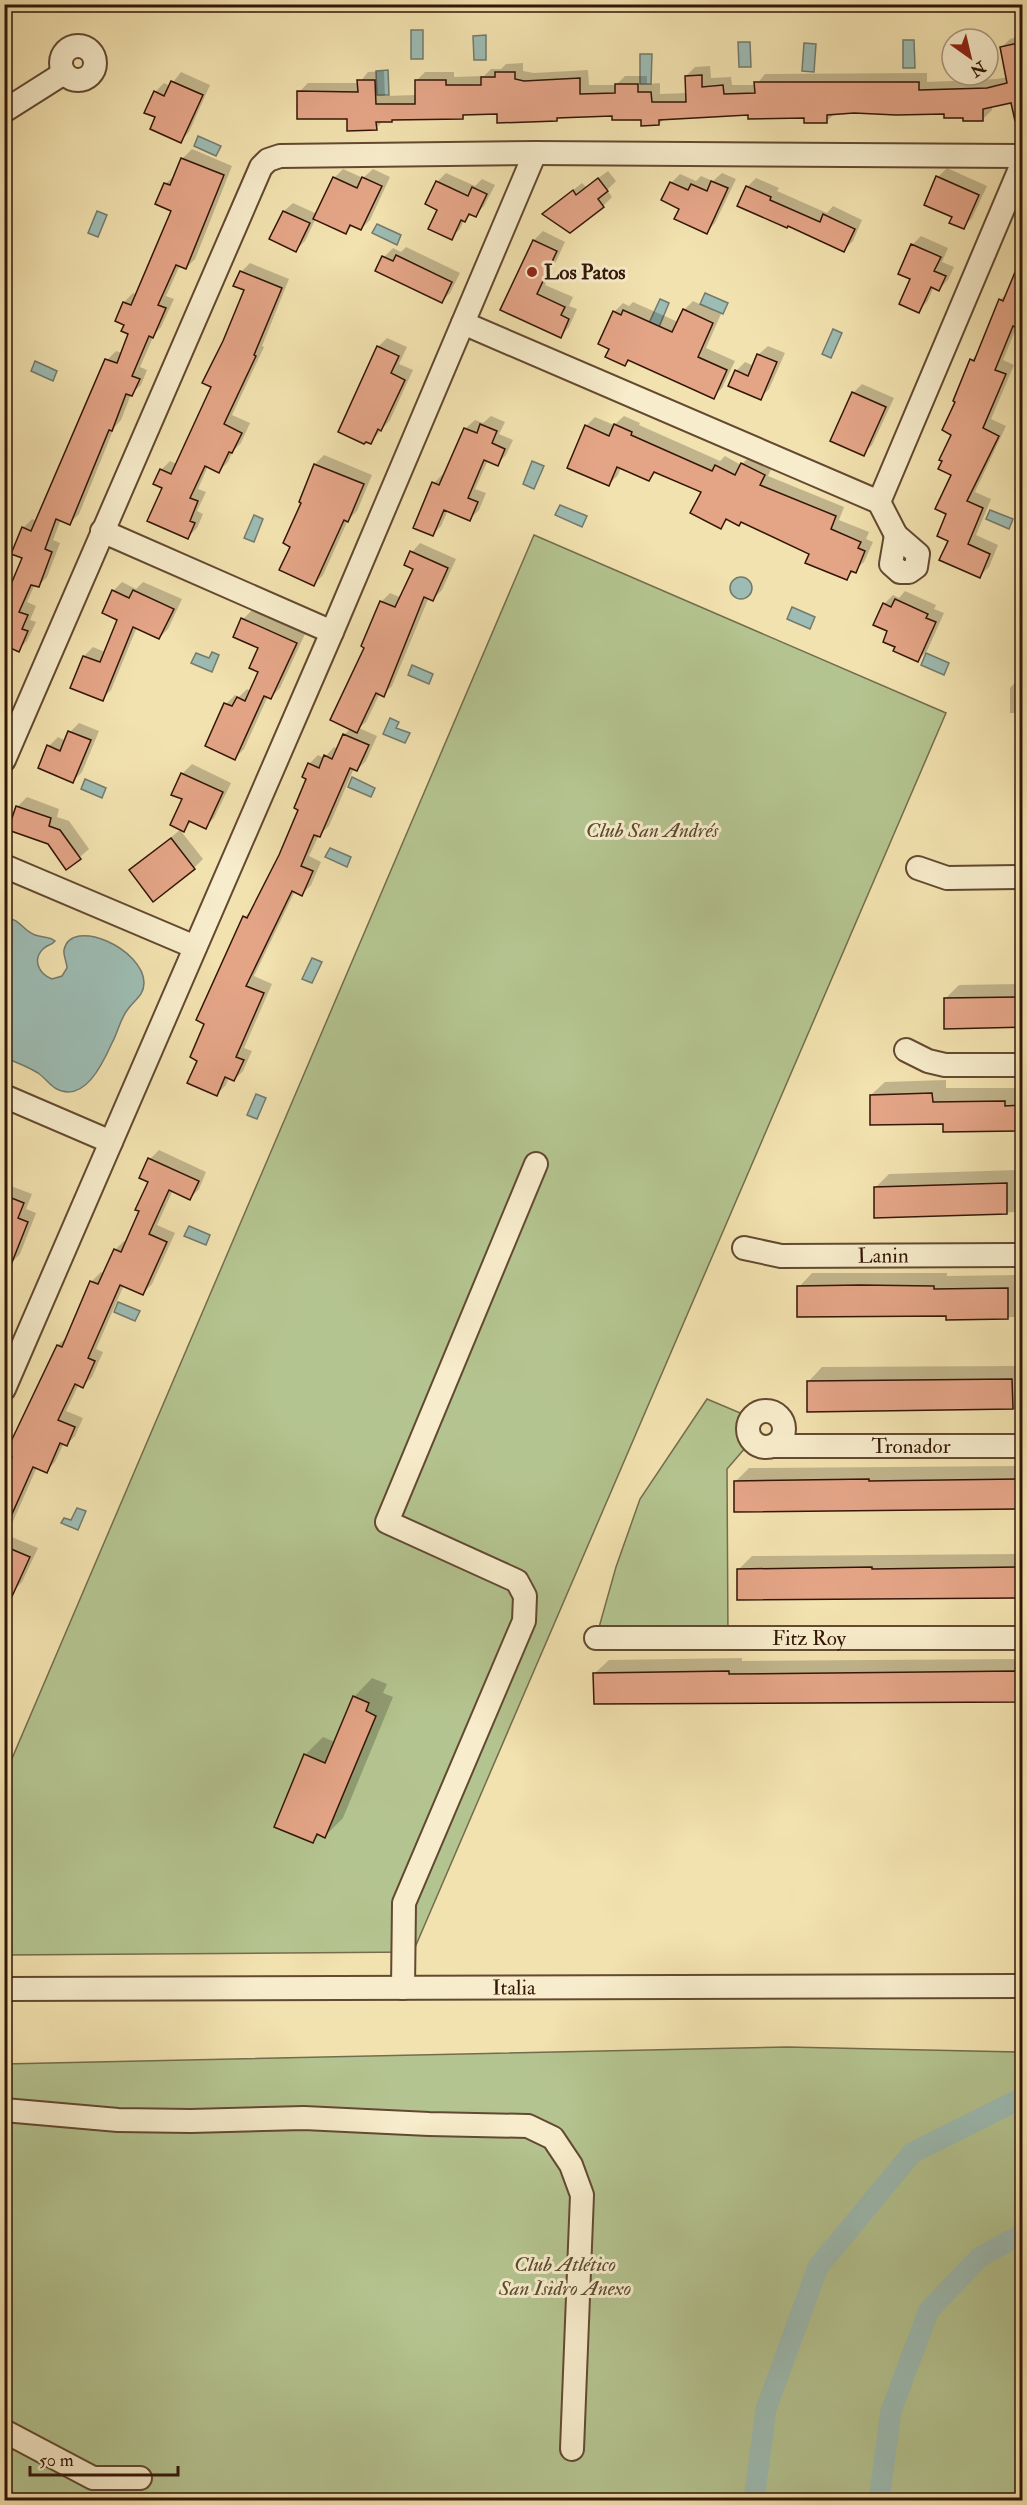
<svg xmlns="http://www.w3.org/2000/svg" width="1027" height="2505" viewBox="0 0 1027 2505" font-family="'IM FELL Double Pica',serif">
  <rect width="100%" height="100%" fill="#f2e2af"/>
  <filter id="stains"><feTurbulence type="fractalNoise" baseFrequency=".00333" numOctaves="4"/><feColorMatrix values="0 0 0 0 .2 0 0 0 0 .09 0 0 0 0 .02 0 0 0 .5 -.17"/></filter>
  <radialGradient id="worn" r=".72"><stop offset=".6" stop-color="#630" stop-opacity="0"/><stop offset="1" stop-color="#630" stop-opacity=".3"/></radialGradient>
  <g fill="#b4c490" stroke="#746d4c" stroke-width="1.5">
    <path d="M534,535L946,713L413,1952L5,1955V1775Z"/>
    <path d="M707,1399L752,1418L748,1429L752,1440L727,1469L728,1639L596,1638L616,1567L640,1499Z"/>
    <path d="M787,2047L1022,2052V2500H14L4,2487V2064Z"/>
  </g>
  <g fill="#9dbcb3" stroke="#737a6e" stroke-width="1.5">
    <rect x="411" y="30" width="12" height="29"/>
    <path d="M486,35V60H474L473,36Z"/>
    <path d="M903,40H914L915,68H903Z"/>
    <path d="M750,42L751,67H739L738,42Z"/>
    <path d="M804,43L816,44L814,72L802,71Z"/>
    <path d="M640,54H652L651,84H640Z"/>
    <path d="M388,70L389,95H377L376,71Z"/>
    <path d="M198,136L221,146L216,156L194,146Z"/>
    <path d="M97,211L107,215L98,237L88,233Z"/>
    <path d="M377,224L401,235L397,245L372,233Z"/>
    <path d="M705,293L728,303L723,314L700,304Z"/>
    <path d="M660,299L669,303L659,327L649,323Z"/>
    <path d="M833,329L842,333L831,358L822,354Z"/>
    <path d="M35,361L57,371L53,381L31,371Z"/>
    <path d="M532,461L544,466L534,489L523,484Z"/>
    <path d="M560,505L587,516L582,527L555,515Z"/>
    <path d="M990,510L1013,519L1009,529L986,519Z"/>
    <path d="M254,515L263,519L254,542L244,538Z"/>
    <circle cx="741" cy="588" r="11"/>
    <path d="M792,607L815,617L810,629L787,619Z"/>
    <path d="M212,652L219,655L212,672L191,663L196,653L209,658Z"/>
    <path d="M926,653L949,663L944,675L921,665Z"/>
    <path d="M412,665L433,674L429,684L408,675Z"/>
    <path d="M390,718L399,722L396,728L410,733L405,743L383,734Z"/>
    <path d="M352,777L375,788L371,797L348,787Z"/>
    <path d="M85,779L106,788L102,798L81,789Z"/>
    <path d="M330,848L351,857L347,867L325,857Z"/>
    <path d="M5,918C20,918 22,930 35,935C43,938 49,936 55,941C51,946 48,944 43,949C32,960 39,974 52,979L62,976L67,968C67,962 63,956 64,950C71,916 144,949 144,983C144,996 134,1000 128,1009C120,1019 118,1032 112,1043C103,1063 84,1105 55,1088C49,1084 44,1077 38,1073C28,1067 16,1062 5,1058Z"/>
    <path d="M312,958L322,962L312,983L302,979Z"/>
    <path d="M256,1094L266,1098L257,1119L247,1115Z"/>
    <path d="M189,1226L210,1235L206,1245L184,1236Z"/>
    <path d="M118,1302L140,1311L135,1321L114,1312Z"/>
    <path d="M77,1508L86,1511L78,1530L61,1523L64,1518L71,1520Z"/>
  </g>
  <g fill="#0003">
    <path d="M1022,36V99L992,106V110L983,119L946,112L835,113L827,121L806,116L750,113L664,119L659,124L642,118L613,114L560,116L556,120L498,112L467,113L462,118H393L384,120L376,128L348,118L299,92L308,83H359L368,72L384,71L385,96L416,95V81L425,72H454V77L484,76L491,69H501L506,64L523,63V71L534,73L588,70L589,85H616L625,76H647V84L660,83V94L687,93L686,76L695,67L710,66L711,78L731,77L732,85H756L765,74L927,73V82L997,79L1008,77L1001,48L1010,39Z"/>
    <path d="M181,72L210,85L189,132L180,141L157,117L155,92L164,83L170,86Z"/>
    <path d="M192,149L232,166L195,259L186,268L180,265L166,296L174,299L161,327L154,335L140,367L147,370L141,385L131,394L121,420L114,428L79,514L70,523L61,519L53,540L60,543L47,577L38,586L35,584L27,602L36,606L30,620L36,622L27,641L18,650L13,647L4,667V586L12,589L24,557L23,528L32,519L37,521L107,360L116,351L122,353L130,333L126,324L117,320L124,302L133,293L137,295L173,210L165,184L175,176L183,158Z"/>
    <path d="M947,168L987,186L972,218L964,227L938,177Z"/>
    <path d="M343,169L363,178L373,169L390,177L370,220L361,229L353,225L346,232L316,218L305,241L296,250L271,238L284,211L293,203L317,214L334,178Z"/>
    <path d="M608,171L616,181L607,190L612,197L603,206L545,213L582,183L586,187Z"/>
    <path d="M446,173L475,186L482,179L495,185L484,206L475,215L472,214L464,220L460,229L451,238L439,209L437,182Z"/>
    <path d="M722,173L736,179L715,223L706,232L671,183L680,174L696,181L701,176L713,181Z"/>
    <path d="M756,178L779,188L777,191L827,213L833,206L862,220L853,241L844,250L747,187Z"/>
    <path d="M543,231L565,242L545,285L573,297L569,306L577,309L569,327L560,336L502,309L534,240Z"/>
    <path d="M921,236L948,248L942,262L954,267L948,280L939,289L934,287L927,302L918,311L912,278V245Z"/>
    <path d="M406,247L460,273L450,293L441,302L384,257L393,248L401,252Z"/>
    <path d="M250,263L289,279L262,346L264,347L232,415L250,423L241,443L233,451L228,462L219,471L208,466L198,489L206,492L197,511L203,514L197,528L188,537L164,487L161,470L170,461L177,464L213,386L224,342L246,289L241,272Z"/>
    <path d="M1007,293L1017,326L1003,360L1014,365L991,419L1006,426L975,492L991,499L976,535L998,545L989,567L980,576L950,540L948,513L953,475V434L957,401L972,360L978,353L1000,300Z"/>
    <path d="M693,301L721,314L706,348L735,361L722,388L713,397L630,359L625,364L611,348L614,312L623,303L629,306L633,302L678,322L684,310Z"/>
    <path d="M387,338L407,347L399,364L413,370L390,420L371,442L378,347Z"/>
    <path d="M768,346L785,353L769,389L760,398L736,371L745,362L754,366L759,354Z"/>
    <path d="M862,384L894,398L872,445L863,454L853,393Z"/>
    <path d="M491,416L505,422L499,434L513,440L506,455L497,464L488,460L475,489L486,493L479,510L470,519L448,510L441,526L432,535L434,483L443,474L445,475L466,428L475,420L483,423Z"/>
    <path d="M624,416L640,423L639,425L720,461L725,456L741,465L751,455L773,465L768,476L844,507L839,520L869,532L866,539L873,542L864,562L846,578L811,553L742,521L728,519L721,527L703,492L657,471L649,480L621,467L618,475L609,484L586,426L595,417L614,425Z"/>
    <path d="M324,455L372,475L357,511L348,520L323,575L314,584L292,546L303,502L300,501L315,464Z"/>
    <path d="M420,543L456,559L442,590L433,599L429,597L392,686L383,695L380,693L366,722L359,728L377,736L366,761L357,770L354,768L329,826L319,835L309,856L321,862L311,885L302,894L295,891L254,976L272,984L244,1048L252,1051L243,1071L234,1080L229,1077L226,1085L217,1094L199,1060L206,1023L198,1020L245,917L254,907L280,855L300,809L309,764L318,755L324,758L334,747L338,749L344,735L351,728L366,647L381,602L390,593L402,598L415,568L412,552Z"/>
    <path d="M122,582L136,589L143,582L182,599L168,629L159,638L137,627L111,690L102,699L71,687L84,656L93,647L105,652L119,619L113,591Z"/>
    <path d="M905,591L936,605L934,609L944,613L927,651L918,660L897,646L889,631L884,604L893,595L899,598Z"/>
    <path d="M252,610L305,634L280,688L271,697L268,696L244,749L235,758L226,704L235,695L239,697L247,689L251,691L260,671V648L243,619Z"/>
    <path d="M1022,675V713H1010V688Z"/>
    <path d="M79,723L99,731L82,772L73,781L49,746L58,737L66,741L70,732Z"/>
    <path d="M192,764L231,783L214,818L205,827L192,821L183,830L184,799L173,794L183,773Z"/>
    <path d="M27,797L59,809L57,817L69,821L89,849L67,868L49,843L10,829L18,806Z"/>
    <path d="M180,830L203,859L194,868L131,870Z"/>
    <path d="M1022,984V1026L945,999L959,985Z"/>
    <path d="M946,1080V1088H1018V1093L1022,1092V1134L1019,1135V1129L944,1123L871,1095L885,1082Z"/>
    <path d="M159,1150L206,1172L199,1189L190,1198L173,1190L157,1225L175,1233L152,1284L143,1293L124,1285L96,1349L103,1352L92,1377L83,1386L79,1384L66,1411L83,1418L75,1436L66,1445L64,1443L55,1462L46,1471L37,1467L7,1535L38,1548L22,1582L13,1591L4,1587V1478L14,1457L7,1453L58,1345L68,1336L92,1281L101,1272L104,1274L115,1250L124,1241L127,1242L150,1181V1159Z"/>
    <path d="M1020,1170L1022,1172V1212L875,1216V1188L889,1174Z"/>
    <path d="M11,1186L32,1194L26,1209L36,1213L20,1254L11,1263L4,1260V1192Z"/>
    <path d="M812,1273H947V1276L1022,1275V1317L948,1318L947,1315L799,1287Z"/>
    <path d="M1022,1366V1409L809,1410V1381L822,1367Z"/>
    <path d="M1022,1466V1507L735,1482L749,1468Z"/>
    <path d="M1022,1554V1596L738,1598V1570L752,1556Z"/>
    <path d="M742,1658V1661L1022,1659V1701L745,1703L595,1673L609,1660Z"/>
    <path d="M372,1678L387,1684L383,1693L393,1697L343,1818L325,1836L320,1834L313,1841L305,1755L323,1737L335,1742L354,1697Z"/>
  </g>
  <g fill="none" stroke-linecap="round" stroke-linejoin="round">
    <g stroke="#9dbcb3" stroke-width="21">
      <path d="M754,2500L766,2409L818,2267L912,2153L1022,2098"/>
      <path d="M879,2500L891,2411L929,2310L980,2257L1022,2234"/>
    </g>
  </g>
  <g fill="#e4a587" stroke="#331607" stroke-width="1.5">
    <path d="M1023,42V121H1015L1011,103L983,109V121H963V118H944V114L896,115L854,113L827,115V123H804V118L748,119V115L659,120V125L641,126V120H612V116L557,118V121L497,123V114L463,115V119L392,120V122H376L377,130L347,131V119H297V91L358,92L357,80H375L376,104H415V80H446V85H481V77H495V72H515V79L524,81L580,78V94L615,93V84H638V92H651L652,102H686L685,76L702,75V87L723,85L724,94L755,93L754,82H919V90L987,88L1007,83L1000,47Z"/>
    <path d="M171,81L203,95L181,143L150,129L155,117L144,113L154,91L164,96Z"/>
    <path d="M181,158L224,175L186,269L176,265L158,305L166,308L153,338L149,336L132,376L140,379L132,396L126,394L112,431L109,430L70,525L56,519L45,549L52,552L39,587L31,585L19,612L28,615L22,629L28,631L19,652L4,645V601L22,558L11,554L22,527L31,531L105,359L117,363L128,334L121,331L124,325L115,321L123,302L131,305L171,211L155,204L164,183L170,185Z"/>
    <path d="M936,176L979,195L964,229L949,223L952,217L924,205Z"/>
    <path d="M333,177L357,188L362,177L382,186L361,230L350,225L346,234L313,219Z"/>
    <path d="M598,178L608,191L598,199L604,207L570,233L542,214L573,190L576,195Z"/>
    <path d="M436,181L468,196L472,187L487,194L476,217L469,214L465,222L461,220L452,240L428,229L437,210L425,204Z"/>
    <path d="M711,181L728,188L707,234L674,219L679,209L661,200L670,182L688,190L691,184L707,191Z"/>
    <path d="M746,186L771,197L770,200L820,222L823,214L855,229L844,252L788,226L787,228L737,206Z"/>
    <path d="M283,211L310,223L296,252L269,239Z"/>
    <path d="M533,240L557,251L537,294L565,307L561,315L569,319L561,338L500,310Z"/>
    <path d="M911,244L941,257L934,271L946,276L939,291L931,287L919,313L899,304L910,279L898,274Z"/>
    <path d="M1023,253V330L1013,326L995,370L1006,374L983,428L999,436L967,501L983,508L968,544L990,554L980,578L939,560L948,541L937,536L946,514L935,509L951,475L938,469L942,461L939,460L951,435L942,430L955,402L953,401L970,359L974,361L999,299L1003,301Z"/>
    <path d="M396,255L452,282L442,303L375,271L382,256L393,261Z"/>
    <path d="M240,271L282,288L254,355L256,356L224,424L242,433L232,453L229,452L219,473L205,466L190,498L198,501L190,521L195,523L188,539L147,521L162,488L153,484L160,469L171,474L211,387L202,383L223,341L244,290L233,286Z"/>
    <path d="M683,309L713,323L698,357L727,370L714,399L628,360L625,366L605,357L609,349L598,344L613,311L621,315L623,310L672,332Z"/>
    <path d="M377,346L399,356L391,373L405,380L381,431L378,429L371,444L366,442L364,444L338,432Z"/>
    <path d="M757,354L777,362L761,400L728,386L735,370L748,376Z"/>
    <path d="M852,392L886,407L864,456L830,441Z"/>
    <path d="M480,424L497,431L492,443L505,449L498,466L484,460L468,498L478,502L470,521L444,510L433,536L413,528L432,482L439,485L464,428L477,433Z"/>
    <path d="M614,424L632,432L631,435L712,471L715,465L735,475L741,463L765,475L760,485L836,516L831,529L861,542L858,548L865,551L856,573L851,571L847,580L805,563L809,554L741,522L739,526L726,519L721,529L690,513L701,492L654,472L649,481L617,467L609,486L567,468L585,425L609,436Z"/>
    <path d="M314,464L364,484L348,522L344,520L314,586L279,570L290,547L283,543L301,503L299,502Z"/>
    <path d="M410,551L448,568L433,601L424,597L384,697L376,693L357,733L330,720L364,648L361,646L380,601L395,607L413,569L404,565Z"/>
    <path d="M112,590L129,598L133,590L174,609L159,639L133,627L103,701L70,688L83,656L100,662L117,620L102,613Z"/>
    <path d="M895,599L928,614L926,618L936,622L918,662L893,651L895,647L883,642L887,631L873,625L883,603L891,607Z"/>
    <path d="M241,618L297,643L271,699L264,696L235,760L205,746L224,703L232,706L237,697L245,701L258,672L249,668L258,648L233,637Z"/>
    <path d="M68,731L91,740L73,783L38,768L47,745L60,751Z"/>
    <path d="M343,734L369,745L357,771L350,768L320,837L314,835L301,866L313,871L302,896L292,891L246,986L264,993L236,1057L244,1060L234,1081L225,1077L217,1096L187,1083L197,1061L190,1057L204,1024L196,1020L243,916L247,918L279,855L298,810L294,808L306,779L302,777L308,763L319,768L324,755L332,759Z"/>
    <path d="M181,773L223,792L206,829L189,821L184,832L170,825L182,799L171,795Z"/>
    <path d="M16,806L51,818L49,826L60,830L81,859L66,870L48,844L8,830Z"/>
    <path d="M171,838L195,869L153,902L129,870Z"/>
    <path d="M1023,997V1027L944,1029V998Z"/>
    <path d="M932,1093L933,1102L1005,1101V1106L1023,1105V1131L943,1132V1124L870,1125V1095Z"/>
    <path d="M148,1158L199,1181L190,1200L169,1190L149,1234L167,1242L143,1295L120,1285L88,1358L95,1361L83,1388L75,1384L58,1420L75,1427L67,1446L60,1443L47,1473L33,1467L4,1532V1475L12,1457L5,1454L57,1345L62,1347L90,1281L98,1284L114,1249L121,1252L139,1211L135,1210L148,1182L139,1178Z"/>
    <path d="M1007,1183V1214L874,1218V1187Z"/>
    <path d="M4,1195L24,1203L18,1218L28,1222L5,1280Z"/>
    <path d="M860,1285L934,1286V1289L1008,1288V1319L946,1320V1316L797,1317V1286Z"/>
    <path d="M1012,1379L1013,1409L807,1412V1381Z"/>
    <path d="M869,1479V1481L1023,1479V1509L734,1512V1481Z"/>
    <path d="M4,1546L30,1557L4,1614Z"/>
    <path d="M872,1567V1569L1019,1567V1598L737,1600V1569Z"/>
    <path d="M729,1671V1674L1018,1671V1702L594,1704L593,1673Z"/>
    <path d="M353,1696L369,1703L366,1711L376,1716L325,1838L317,1834L313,1843L274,1827L304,1754L325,1763Z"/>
  </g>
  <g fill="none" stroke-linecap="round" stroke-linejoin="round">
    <defs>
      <g id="minor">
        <circle cx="78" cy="63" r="17"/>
        <path d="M4,111L64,73"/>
        <path d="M463,323L879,502L896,535"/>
        <path d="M879,502L1022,164"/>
        <path d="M102,531L332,632"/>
        <path d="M896,535L918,554L916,567L909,572H900L891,564Z"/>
        <path d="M4,760L261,167L268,160L280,156L535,153L1022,156"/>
        <path d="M4,866L195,947"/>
        <path d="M918,868L947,878L1022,877"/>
        <path d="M906,1050L928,1061L945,1065H1022"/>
        <path d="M4,1096L111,1142"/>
        <path id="s1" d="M744,1248L781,1256L1022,1255"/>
        <path d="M4,1389L332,632L535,153"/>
        <circle cx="766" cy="1429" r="18"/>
        <path id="s2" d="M773,1446H1022"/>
        <path id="s3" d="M596,1638H1022"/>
        <path d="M403,1988L404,1903L524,1621L525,1596L517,1581L387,1522L536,1164"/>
        <path id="s4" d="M4,1989L1022,1986"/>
        <path d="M4,2110L118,2120L191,2121L304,2118L429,2124L528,2126L553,2138L571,2165L582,2195L572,2449"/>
        <path d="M4,2431L93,2478H140"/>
      </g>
    </defs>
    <use href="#minor" stroke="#634931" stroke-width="26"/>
    <use href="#minor" stroke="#f7eccb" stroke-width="22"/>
  </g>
  <circle fill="#8f2418" stroke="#f7eccb" stroke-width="2" cx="532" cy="272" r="6"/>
  <g text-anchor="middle" stroke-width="6" stroke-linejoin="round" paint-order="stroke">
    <g font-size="21" font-weight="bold" fill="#331607" stroke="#f7eccb" text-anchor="start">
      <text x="544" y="279">Los Patos</text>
    </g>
    <g font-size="21" font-style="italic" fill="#5a4a30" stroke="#f7eccb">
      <text x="652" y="837">Club San Andrés</text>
      <text x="565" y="2271">Club Atlético<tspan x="565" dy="24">San Isidro Anexo</tspan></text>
    </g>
    <g font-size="21" fill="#331607" stroke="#f7eccb">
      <text dy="7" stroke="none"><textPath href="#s1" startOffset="140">Lanin</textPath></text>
      <text dy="7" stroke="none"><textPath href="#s2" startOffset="138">Tronador</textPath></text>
      <text dy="7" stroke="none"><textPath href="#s3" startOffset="213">Fitz Roy</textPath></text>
      <text dy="7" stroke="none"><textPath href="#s4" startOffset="510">Italia</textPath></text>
    </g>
  </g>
  <rect width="1027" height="2505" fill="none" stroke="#f2e2af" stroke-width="24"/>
  <rect x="6" y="6" width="1015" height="2493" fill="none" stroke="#331607" stroke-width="3"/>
  <rect x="12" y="12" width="1003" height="2481" fill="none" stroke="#331607" stroke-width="1.5"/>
  <g transform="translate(970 57) rotate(146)"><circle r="28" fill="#f7eccb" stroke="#a9967d" stroke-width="1.5"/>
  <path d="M0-4.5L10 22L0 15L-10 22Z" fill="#8f2418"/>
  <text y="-9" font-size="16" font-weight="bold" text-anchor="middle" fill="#331607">N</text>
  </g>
  <path d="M30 2466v9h148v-9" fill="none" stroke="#331607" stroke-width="3"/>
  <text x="39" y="2466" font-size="18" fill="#331607" stroke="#f7eccb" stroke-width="4.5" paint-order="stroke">50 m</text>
  <rect width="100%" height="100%" filter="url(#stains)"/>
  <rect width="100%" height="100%" fill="url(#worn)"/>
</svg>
